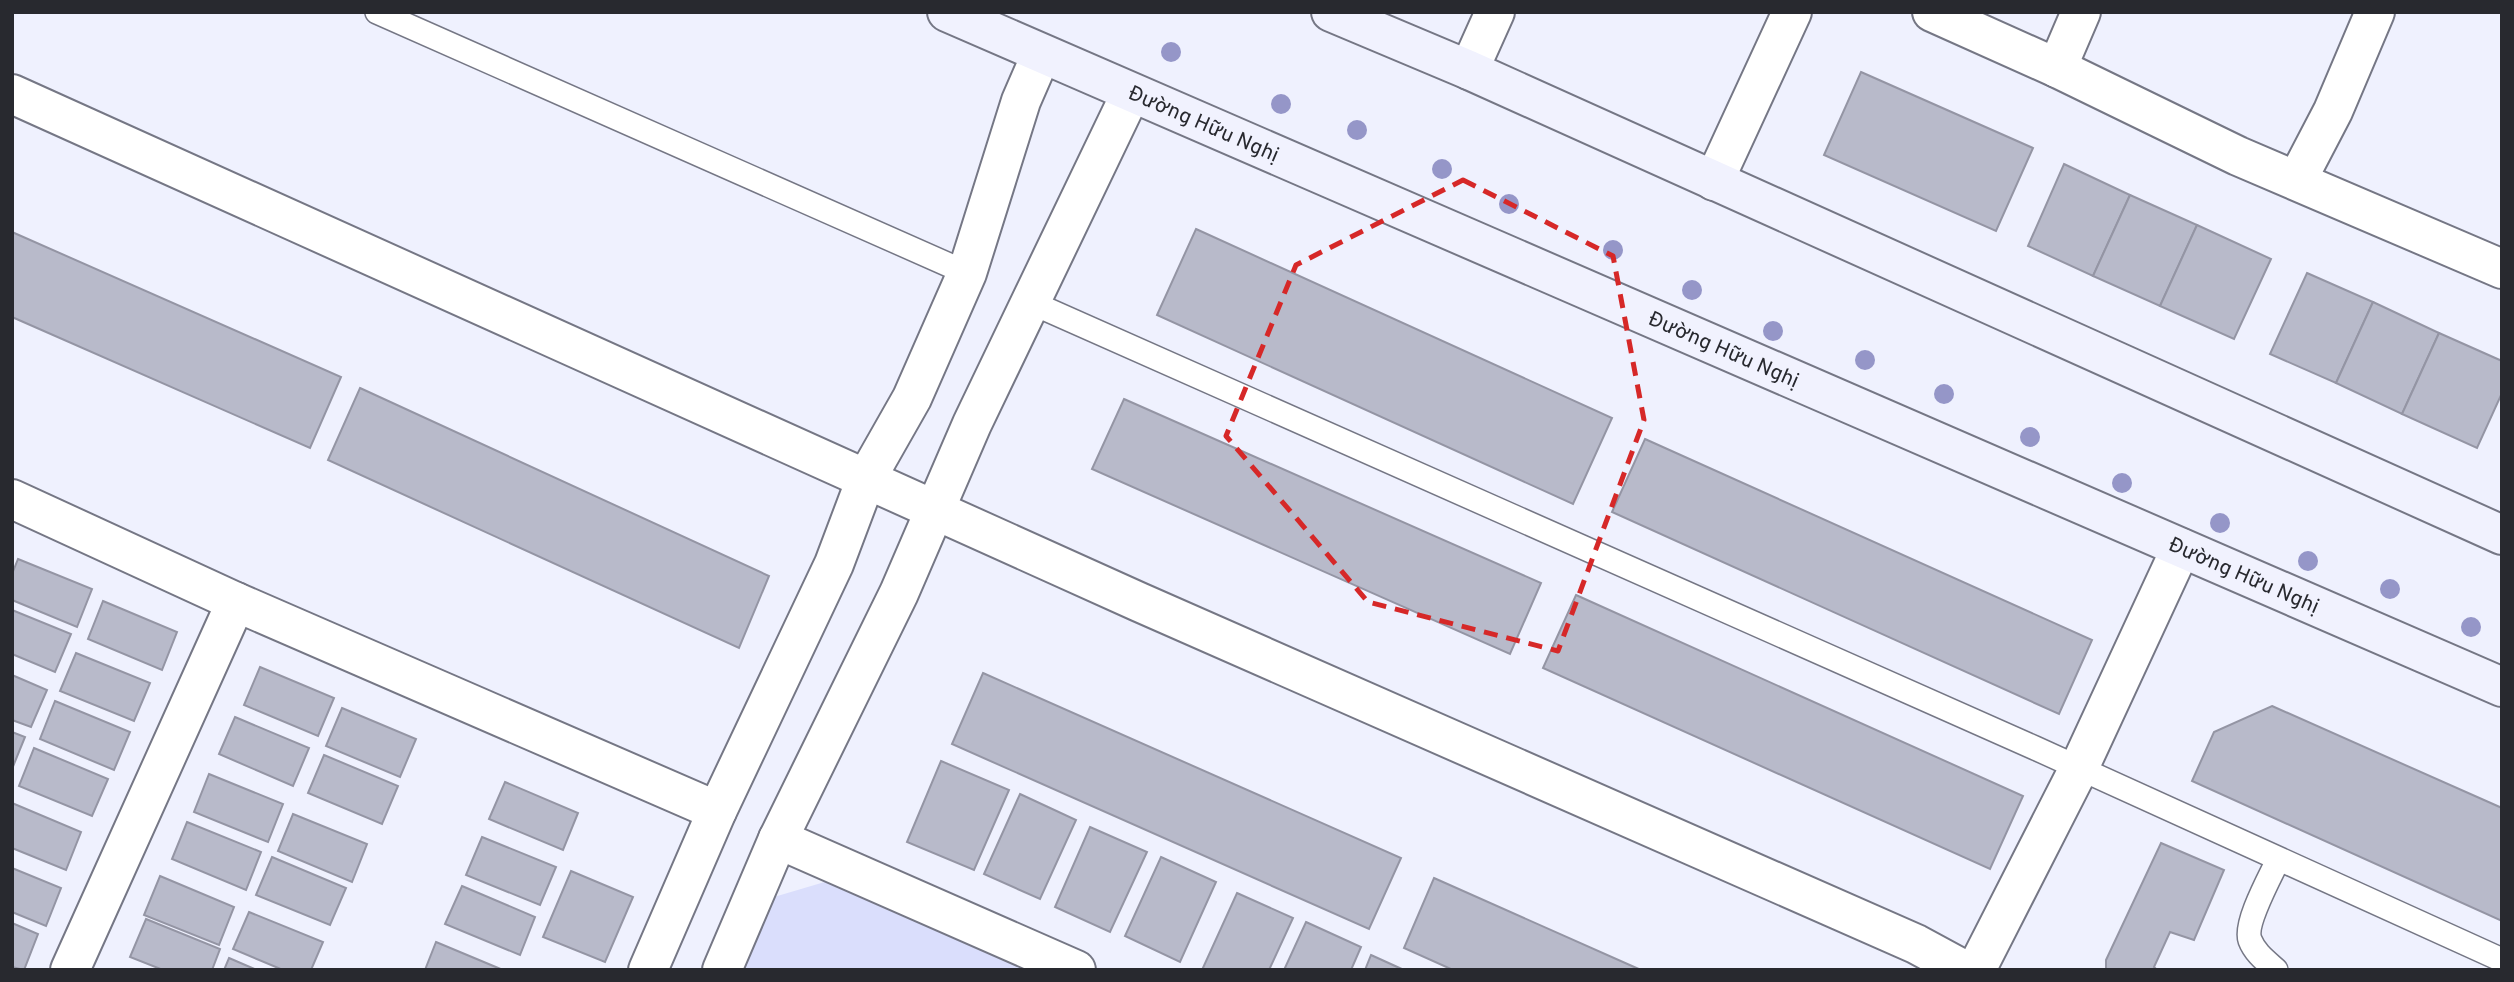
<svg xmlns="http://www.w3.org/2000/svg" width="2514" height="982" viewBox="0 0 2514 982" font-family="Overpass,sans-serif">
  <rect width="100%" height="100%" fill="#eff1fe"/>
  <path fill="#dadefc" d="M828,881L1028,970H741L774,897Z"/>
  <g fill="#b8baca" stroke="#9495a4" stroke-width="2">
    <path d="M1861,72L2033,148L1996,231L1824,155Z"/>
    <path d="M2064,164L2130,195L2093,276L2028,246Z"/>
    <path d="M2130,195L2197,225L2160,306L2093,276Z"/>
    <path d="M2197,225L2271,259L2234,339L2160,306Z"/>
    <path d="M1196,229L1612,418L1573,504L1157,315Z"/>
    <path d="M12,232L341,377L310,448L12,317Z"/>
    <path d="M2307,273L2373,302L2336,383L2270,354Z"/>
    <path d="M2373,302L2439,333L2402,414L2336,383Z"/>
    <path d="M2439,333L2502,361V393L2477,448L2402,414Z"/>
    <path d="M360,388L769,576L739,648L328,460Z"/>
    <path d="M1124,399L1541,583L1510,654L1092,469Z"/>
    <path d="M1645,439L2092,640L2059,714L1612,512Z"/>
    <path d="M18,559L92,589L77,627L12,600V574Z"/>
    <path d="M1576,595L2023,796L1990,869L1543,668Z"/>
    <path d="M103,601L177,632L162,670L88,639Z"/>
    <path d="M12,610L71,634L55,672L12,654Z"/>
    <path d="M76,653L150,683L134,721L60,691Z"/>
    <path d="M260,667L334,698L318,736L244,705Z"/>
    <path d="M983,673L1401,858L1369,929L952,744Z"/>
    <path d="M12,675L47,690L31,727L12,720Z"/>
    <path d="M55,701L130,732L114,770L40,739Z"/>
    <path d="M2272,706L2502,808V921L2192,781L2214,732Z"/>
    <path d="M342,708L416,739L400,777L326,746Z"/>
    <path d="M235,717L309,748L293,786L219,754Z"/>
    <path d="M12,732L25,737L12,769Z"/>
    <path d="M34,748L108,779L92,816L19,786Z"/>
    <path d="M324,755L398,786L382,824L308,793Z"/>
    <path d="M941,761L1009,790L974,870L907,842Z"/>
    <path d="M209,774L283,804L268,842L194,812Z"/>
    <path d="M505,782L578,813L563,850L489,819Z"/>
    <path d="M1020,794L1076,820L1040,899L984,874Z"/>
    <path d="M12,803L81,832L66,870L12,848Z"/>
    <path d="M293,814L367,844L352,882L278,851Z"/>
    <path d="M187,822L261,852L246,890L172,859Z"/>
    <path d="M1090,827L1147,852L1110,932L1055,907Z"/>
    <path d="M482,837L556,867L540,905L466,875Z"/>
    <path d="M2161,843L2224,870L2194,940L2170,932L2154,967L2157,970H2106V960Z"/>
    <path d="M272,857L346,888L330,925L256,895Z"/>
    <path d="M1161,857L1216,882L1180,962L1125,936Z"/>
    <path d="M12,868L61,888L46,926L12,912Z"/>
    <path d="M571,871L633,897L605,962L543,937Z"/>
    <path d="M160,876L234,907L219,945L144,915Z"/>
    <path d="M1434,878L1641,970H1453L1404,948Z"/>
    <path d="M462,886L535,917L520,955L445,924Z"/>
    <path d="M1237,893L1293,918L1269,970H1202Z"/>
    <path d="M249,912L323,942L311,970H283L233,949Z"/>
    <path d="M146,919L220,949L212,970H163L130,957Z"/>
    <path d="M1306,922L1361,947L1351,970H1284Z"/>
    <path d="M12,923L38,934L24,970L12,967Z"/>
    <path d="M436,942L503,970H425Z"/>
    <path d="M1371,955L1404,970H1365Z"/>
    <path d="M229,958L257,970H224Z"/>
  </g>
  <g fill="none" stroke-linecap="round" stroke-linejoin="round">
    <defs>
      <g id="service">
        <path d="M377,12L967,273"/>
        <path d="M1030,302L2035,748L2502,960"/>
        <path d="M2276,970C2266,961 2255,953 2250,940C2244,924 2270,877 2278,860"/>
      </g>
      <g id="minor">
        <path d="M1932,12L2057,68L2238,156L2502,269"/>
        <path d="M2057,68L2081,12"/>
        <path d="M1469,70L1495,12"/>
        <path d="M12,94L1139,602L1916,944L1964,970"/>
        <path d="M2297,180L2333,111L2375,12"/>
        <path d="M1714,181L1792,12"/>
        <path d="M12,499L236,602L717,811"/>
        <path d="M778,839L1076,970"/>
        <path d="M70,970L236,602"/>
        <path d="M648,970L717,811L834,564L866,479L912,398L967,273L1021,101L1041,55"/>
        <path d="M722,970L778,839L899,593L972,424L1131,93"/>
        <path d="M1976,970L2079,768L2181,548"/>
      </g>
      <g id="secondary">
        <path id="s1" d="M947,12L2502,687"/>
        <path d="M1331,12L1469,70L2502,535"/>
      </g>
    </defs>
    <use href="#service" stroke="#757785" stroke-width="26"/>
    <use href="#minor" stroke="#757785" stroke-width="42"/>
    <use href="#secondary" stroke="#757785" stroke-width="42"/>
    <use href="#service" stroke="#fff" stroke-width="23"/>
    <use href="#minor" stroke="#fff" stroke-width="38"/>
    <use href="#secondary" stroke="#f1f2fe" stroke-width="38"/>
  </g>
  <g fill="#9596c8">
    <circle cx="1171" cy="52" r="10"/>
    <circle cx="1281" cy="104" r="10"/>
    <circle cx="1357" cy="130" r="10"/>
    <circle cx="1442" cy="169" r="10"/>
    <circle cx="1509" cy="204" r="10"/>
    <circle cx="1613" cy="250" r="10"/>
    <circle cx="1692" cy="290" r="10"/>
    <circle cx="1773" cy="331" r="10"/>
    <circle cx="1865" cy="360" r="10"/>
    <circle cx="1944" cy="394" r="10"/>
    <circle cx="2030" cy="437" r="10"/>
    <circle cx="2122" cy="483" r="10"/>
    <circle cx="2220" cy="523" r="10"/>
    <circle cx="2308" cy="561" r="10"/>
    <circle cx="2390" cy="589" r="10"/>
    <circle cx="2471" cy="627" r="10"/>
  </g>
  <path fill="none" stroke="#d62828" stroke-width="5" stroke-dasharray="14 9" stroke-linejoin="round" d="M1463,180L1613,256L1644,420L1558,651L1368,602L1226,436L1296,265Z"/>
  <g text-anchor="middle" stroke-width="6" stroke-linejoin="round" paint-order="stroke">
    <g font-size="21" fill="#28292f" stroke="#fff">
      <text dy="7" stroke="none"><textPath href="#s1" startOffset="280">Đường Hữu Nghị</textPath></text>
      <text dy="7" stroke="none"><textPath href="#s1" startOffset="847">Đường Hữu Nghị</textPath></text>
      <text dy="7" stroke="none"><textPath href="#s1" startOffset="1414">Đường Hữu Nghị</textPath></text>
    </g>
  </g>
  <rect width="2514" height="982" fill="none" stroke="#28292f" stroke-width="28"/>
</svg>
